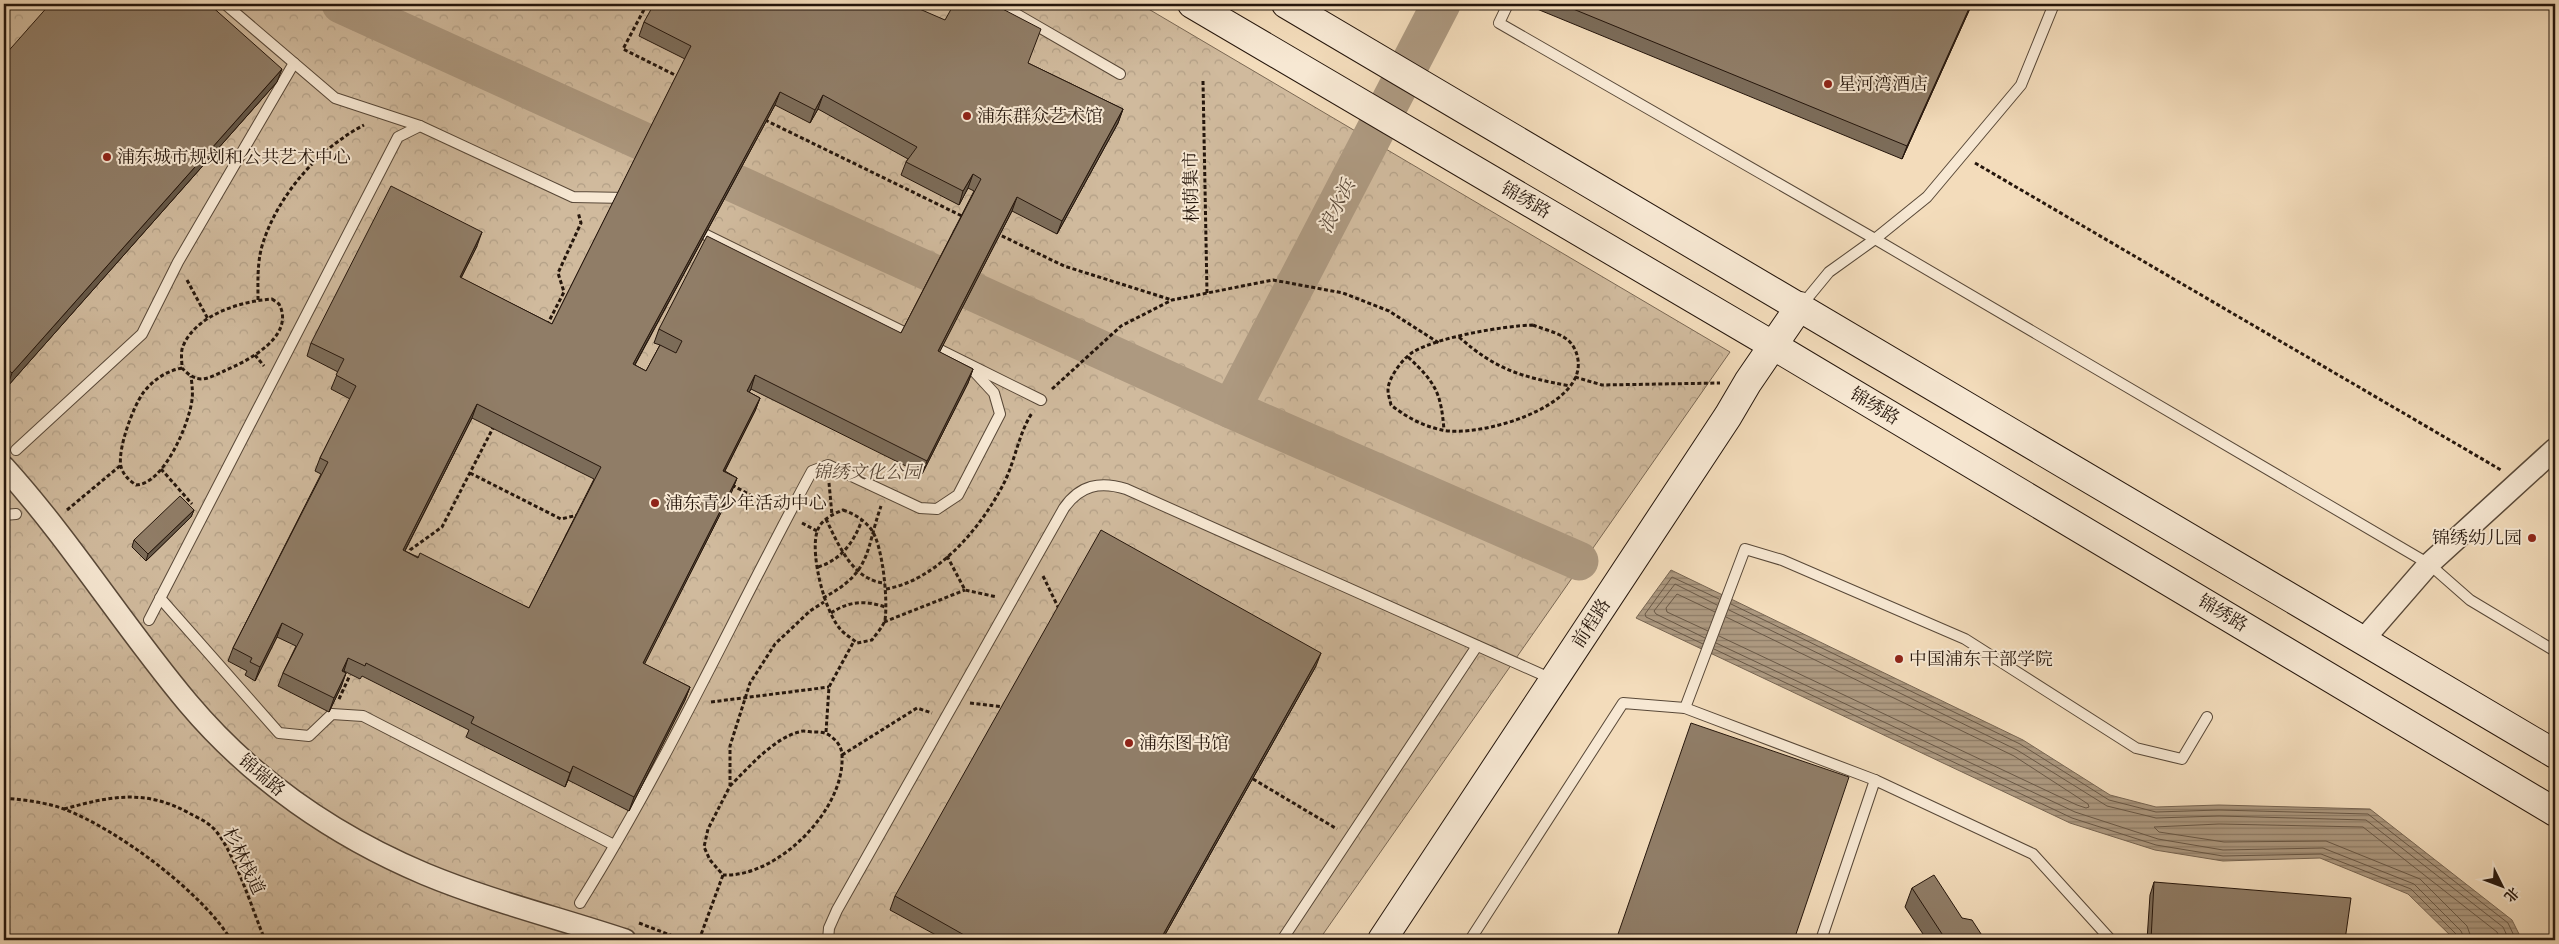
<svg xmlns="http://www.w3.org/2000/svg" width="2559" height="944" viewBox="0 0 2559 944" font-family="'EB Garamond','Noto Serif SC',serif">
  <defs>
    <pattern id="forest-crowns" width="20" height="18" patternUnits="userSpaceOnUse" patternTransform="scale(1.25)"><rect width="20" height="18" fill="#d0ba9d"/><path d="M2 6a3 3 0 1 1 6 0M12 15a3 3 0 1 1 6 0" fill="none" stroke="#b29f86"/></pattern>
    <pattern id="water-rules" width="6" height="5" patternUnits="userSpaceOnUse" patternTransform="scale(1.25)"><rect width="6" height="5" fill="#ad9980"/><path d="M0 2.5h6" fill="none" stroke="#8d7c67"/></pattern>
  </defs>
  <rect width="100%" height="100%" fill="#f3dcbb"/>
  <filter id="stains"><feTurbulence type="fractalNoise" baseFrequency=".004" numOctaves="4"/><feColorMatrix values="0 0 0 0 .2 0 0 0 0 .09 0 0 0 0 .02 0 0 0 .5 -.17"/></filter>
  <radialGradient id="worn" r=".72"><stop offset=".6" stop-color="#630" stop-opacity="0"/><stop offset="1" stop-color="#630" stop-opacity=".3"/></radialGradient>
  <path fill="url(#forest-crowns)" stroke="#7a6854" d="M4,4H1140L1730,352L1319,940H4Z"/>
  <path fill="url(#water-rules)" stroke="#776552" d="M1671,570L2023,740L2110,795L2156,807L2219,805L2370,809L2512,920L2522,940H2455L2408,894L2320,858L2223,861L2155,850L2070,823L1636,618Z"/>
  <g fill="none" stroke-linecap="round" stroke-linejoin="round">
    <g stroke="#695846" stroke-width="1">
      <path d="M1731,604L2020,744L2109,800L2156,812L2219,810L2368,814L2508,923L2516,940"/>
      <path d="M1729,610L2017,750L2107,806L2156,818L2219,816L2366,820L2503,927L2509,940"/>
      <path d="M1708,631L1667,612L1666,608L1677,594L1715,612"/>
      <path d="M1719,636L2077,805L2086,808L2089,807L2088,804L2014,756L1726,617"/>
      <path d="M1705,638L1656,614L1654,611L1675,584L1717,605"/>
      <path d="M1716,643L2075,812L2158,839L2223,850L2323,848L2414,884L2461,931L2465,940"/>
      <path d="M1703,644L1646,617L1645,614L1672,577L1719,599"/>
      <path d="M1714,649L2072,818L2156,845L2223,856L2321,854L2411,889L2457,935L2458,940"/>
      <path d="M2472,940L2467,926L2420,879L2326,841L2224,842L2159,832L2154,827L2219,824L2363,827L2497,932L2501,940"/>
    </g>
    <g stroke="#ad9980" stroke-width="39">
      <path d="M341,4L1231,409L1579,561"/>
      <path d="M1231,409L1441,4"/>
    </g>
    <defs>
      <g id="lane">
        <path d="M225,4L335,98L420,126"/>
        <path d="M999,4L1120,74"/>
        <path d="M1508,4L1499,23L1875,239L2429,564L2470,600L2555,651"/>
        <path d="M694,229L912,336"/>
        <path d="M1801,306L1829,272L1875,239L1927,197L2021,85L2054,4"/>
        <path d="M930,345L1041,400"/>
        <path d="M16,450L142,334L178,262L294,63"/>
        <path d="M4,515L16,514"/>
        <path d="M160,598L279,733L309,736L332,714L363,716L614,845"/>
        <path d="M149,620L398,137L420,126L573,197L627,198"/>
        <path d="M1685,708L1745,549L1782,560L1965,639L2136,748L2182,759L2207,717"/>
        <path d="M580,903C667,764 734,615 812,471L828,465L920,508L937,509L958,495L1000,414L994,393L971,368"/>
        <path d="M828,940L829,928L837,910L1064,508C1080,485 1100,481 1126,489L1552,679"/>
        <path d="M1282,940L1477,646"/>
        <path d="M1470,940L1623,703L1685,708L1875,780"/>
        <path d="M1821,940L1875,780L2033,854L2111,940"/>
      </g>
      <g id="street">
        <path d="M4,467C71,541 124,627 188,703C252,779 335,836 425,874C490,901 559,918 625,940"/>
        <path d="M2363,640L2429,564L2555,449"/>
      </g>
      <g id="secondary">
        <path d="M1192,4L1774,346L2555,812"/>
        <path d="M1286,4L2555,754"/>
        <path d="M1382,940L1728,416L1748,382L1800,306"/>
      </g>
    </defs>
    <use href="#lane" stroke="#584838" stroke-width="12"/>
    <use href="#street" stroke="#584838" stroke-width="24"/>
    <use href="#secondary" stroke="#25160c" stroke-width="30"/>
    <g stroke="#25160c" stroke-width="3" stroke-dasharray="4 2.5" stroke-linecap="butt">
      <path d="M647,4L623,49L679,77"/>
      <path d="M1203,81L1207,293"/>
      <path d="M765,120L964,217"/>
      <path d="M1975,163L2501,470"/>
      <path d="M996,233L1064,266L1172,300"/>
      <path d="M187,280L208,319"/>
      <path d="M272,299L279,304C296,336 248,361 224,371C217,374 209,379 201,379C192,378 188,374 182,368C182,361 180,350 184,344C198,314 242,301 272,299Z"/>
      <path d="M258,300C258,282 257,264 262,246C277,196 318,149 364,125"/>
      <path d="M547,325L564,292L558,273L581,223L578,212"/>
      <path d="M1533,325C1543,329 1556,332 1565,338C1573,343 1577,352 1578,360C1585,408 1478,438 1442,430C1423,426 1406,417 1391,405C1390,400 1388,395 1388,390C1388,378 1403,358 1413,352C1438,337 1503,326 1533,325Z"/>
      <path d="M1459,337C1496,370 1522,377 1570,386"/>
      <path d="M255,355L264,366"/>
      <path d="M1408,357C1436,383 1441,393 1444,430"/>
      <path d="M182,368C166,371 153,380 143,393C133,407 117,450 121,467C124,476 129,480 136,485C164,484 189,424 192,400C193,392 192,385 191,376"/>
      <path d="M1575,377L1602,385L1720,383"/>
      <path d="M1052,389L1121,326L1172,300L1273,280L1343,293L1389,311L1439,343"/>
      <path d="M161,469L192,504"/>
      <path d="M470,473L561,519L578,515"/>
      <path d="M829,483L832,515"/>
      <path d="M732,485L774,508"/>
      <path d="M67,510L121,465"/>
      <path d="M843,510C854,514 863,519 871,529C883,545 888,601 885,620C883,627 876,634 872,640L857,643C853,639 847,636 842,631C825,614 810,555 817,532C820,520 833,514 843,510Z"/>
      <path d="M826,519C838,544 853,581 885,583"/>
      <path d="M802,523L817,531"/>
      <path d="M407,556L410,550L442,527L493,428"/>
      <path d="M947,556L965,590L997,597"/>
      <path d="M818,567C841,560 854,542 862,520"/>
      <path d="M1043,576L1059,609"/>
      <path d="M886,589C937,580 980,529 1003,485C1015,462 1018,435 1032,413"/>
      <path d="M823,598C872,572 865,552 881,506"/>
      <path d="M831,613C849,601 865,600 885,607"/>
      <path d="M884,622L965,590"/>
      <path d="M339,699L350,675"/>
      <path d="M711,702L829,687"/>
      <path d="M970,703L1004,707"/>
      <path d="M826,732L829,687L854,641"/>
      <path d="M842,755L917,708L932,713"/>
      <path d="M1253,779L1337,829"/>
      <path d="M730,786C748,768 774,738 799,732C803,730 809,732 814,732C819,732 824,732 829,735C836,740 842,746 842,756C845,810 777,878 723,875L710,860L704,847L708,829L730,786V746L750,683L775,644L810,611L824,602"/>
      <path d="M4,798C24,800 45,802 64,809C117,829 202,892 231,940"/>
      <path d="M64,809C111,796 145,789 189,813C196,817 206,821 212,827C233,846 253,912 265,940"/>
      <path d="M639,923L683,940"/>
      <path d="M699,940L723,875"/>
    </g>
    <use href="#lane" stroke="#f7e8d3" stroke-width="10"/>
    <use href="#street" stroke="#f7e8d3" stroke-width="21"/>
    <use href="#secondary" stroke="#f7e8d3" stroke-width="28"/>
  </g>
  <g fill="#7c6c59" stroke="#25160c" fill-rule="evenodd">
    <path d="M1539,4H1972L1902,159L1537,9Z"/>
    <path d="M644,22L1028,63L1123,109L1118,123L1057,234L1012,211L939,352L973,369L968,383L922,474L751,389L749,392L760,398L755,411L725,471L737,478L732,491L644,664L690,687L685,700L629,811L568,780L565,787L466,737L469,730L362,676L360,679L344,671L346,673L341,687L329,712L278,686L283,673L296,646L277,637L255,681L245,675L247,671L228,661L233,648L321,474L315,471L320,458L350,399L331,389L338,372L307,356L311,343L477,246L461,278L552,324L685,59L639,36ZM775,105L810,123L818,109L908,159L906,162L901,175L959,205L968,188L974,191L901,333L659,329L654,343L660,345L646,371L635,365ZM472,418L594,479L529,608L405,551Z"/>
    <path d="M4,56L277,82L7,387L4,384Z"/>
    <path d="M194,510L191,517L146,561L132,547L134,540Z"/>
    <path d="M1316,666L1162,940H945L890,910L895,896Z"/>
    <path d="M2154,882L2345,940H2147L2150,895Z"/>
    <path d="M1912,888L1962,918L1985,940H1927L1905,907Z"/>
  </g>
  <g fill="#655848" stroke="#25160c">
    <path d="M1971,4H1972L1902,159L1907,146Z"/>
    <path d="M282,69L277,82L7,387L12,373Z"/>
    <path d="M780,92L775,105L628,377L633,364Z"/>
    <path d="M823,95L818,109L810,123L815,110Z"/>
    <path d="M1123,109L1118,123L1057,234L1062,221Z"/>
    <path d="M973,174L968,188L959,205L963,191Z"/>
    <path d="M1017,197L1012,211L933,365L938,351Z"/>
    <path d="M482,232L477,246L455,290L460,277Z"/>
    <path d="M973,369L968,383L922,474L927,461Z"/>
    <path d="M755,375L751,389L742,405L747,391Z"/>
    <path d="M760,398L755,411L718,484L723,471Z"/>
    <path d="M477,404L472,418L398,564L403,550Z"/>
    <path d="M737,478L732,491L638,677L643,663Z"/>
    <path d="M194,510L191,517L146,561L148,554Z"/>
    <path d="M282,623L277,637L255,681L260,667Z"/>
    <path d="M1321,653L1316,666L1162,940H1160Z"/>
    <path d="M348,658L344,671H342Z"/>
    <path d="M346,673L341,687L329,712L334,698Z"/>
    <path d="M690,687L685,700L629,811L634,797Z"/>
    <path d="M573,766L568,780L565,787L570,773Z"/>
  </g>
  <g fill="#907d67" stroke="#25160c" fill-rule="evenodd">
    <path d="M50,4H209L282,69L12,373L4,366V56Z"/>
    <path d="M654,4H908L945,20L954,4H993L1041,29L1028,63L1123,109L1062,221L1017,197L938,351L973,369L927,461L755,375L747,391L760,398L723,471L737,478L643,663L690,687L634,797L573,766L570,773L471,723L474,717L366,663L365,666L348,658L342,671L346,673L334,698L283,673L303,634L282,623L260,667L250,662L252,658L233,648L328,462L320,458L356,386L336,375L344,359L311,343L391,186L482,232L460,277L552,324L691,46L644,22ZM780,92L815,110L823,95L917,147L906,162L963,191L973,174L981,179L901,333L707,236L659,329L682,341L676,353L660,345L646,371L633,364ZM477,404L601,467L529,608L420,553L418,558L403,550Z"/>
    <path d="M1561,4H1971L1907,146Z"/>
    <path d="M180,496L194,510L148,554L134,540Z"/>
    <path d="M1101,530L1321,653L1160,940H973L895,896Z"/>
    <path d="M1691,723L1849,777L1794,940H1616Z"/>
    <path d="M1934,875L1962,918L1972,920L1985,940H1946L1912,888Z"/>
    <path d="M2154,882L2351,898L2345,940H2151Z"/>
  </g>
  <g fill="#8f2418" stroke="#f7e8d3" stroke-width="2">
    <circle cx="1828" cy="84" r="5"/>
    <circle cx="967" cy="116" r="5"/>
    <circle cx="107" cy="157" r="5"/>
    <circle cx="655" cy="503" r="5"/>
    <circle cx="2532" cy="538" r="5"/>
    <circle cx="1899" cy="659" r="5"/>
    <circle cx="1129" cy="743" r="5"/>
  </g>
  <g text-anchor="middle" stroke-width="4" stroke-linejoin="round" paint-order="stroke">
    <g font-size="18" fill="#25160c" stroke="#f7e8d3" text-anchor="start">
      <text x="1838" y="90">星河湾酒店</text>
      <text x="977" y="122">浦东群众艺术馆</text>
      <text x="117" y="163">浦东城市规划和公共艺术中心</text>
      <text x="665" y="509">浦东青少年活动中心</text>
      <text x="2522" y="544" text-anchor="end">锦绣幼儿园</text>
      <text x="1909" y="665">中国浦东干部学院</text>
      <text x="1139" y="749">浦东图书馆</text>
    </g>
    <g font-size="18" fill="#25160c" stroke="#f7e8d3">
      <text transform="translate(1191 187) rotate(-91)" y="6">林荫集市</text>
      <text transform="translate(1526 200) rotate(30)" y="6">锦绣路</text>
      <text transform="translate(1875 406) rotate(31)" y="6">锦绣路</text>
      <text transform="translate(2223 613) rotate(31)" y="6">锦绣路</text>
      <text transform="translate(1591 623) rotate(-57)" y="6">前程路</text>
      <text transform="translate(262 775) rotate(40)" y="6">锦瑞路</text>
      <text transform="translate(244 861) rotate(64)" y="6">杉林栈道</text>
    </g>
    <g font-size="18" font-style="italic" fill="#584738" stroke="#f7e8d3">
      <text x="867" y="478">锦绣文化公园</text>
    </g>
    <g font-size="19" font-style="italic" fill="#5b4a3a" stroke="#f7e8d3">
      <text transform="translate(1336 206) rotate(-63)" y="7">浪水浜</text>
    </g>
  </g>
  <rect width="2559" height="944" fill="none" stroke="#f3dcbb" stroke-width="20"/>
  <rect x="5" y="5" width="2549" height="934" fill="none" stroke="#25160c" stroke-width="2.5"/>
  <rect x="10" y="10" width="2539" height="924" fill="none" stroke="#25160c"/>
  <g transform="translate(2502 886) rotate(132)" stroke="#f7e8d3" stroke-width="4" paint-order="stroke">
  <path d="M0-4L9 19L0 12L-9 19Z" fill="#25160c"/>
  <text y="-8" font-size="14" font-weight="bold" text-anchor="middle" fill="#25160c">北</text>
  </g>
  <rect width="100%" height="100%" filter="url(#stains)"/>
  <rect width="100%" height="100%" fill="url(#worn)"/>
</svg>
